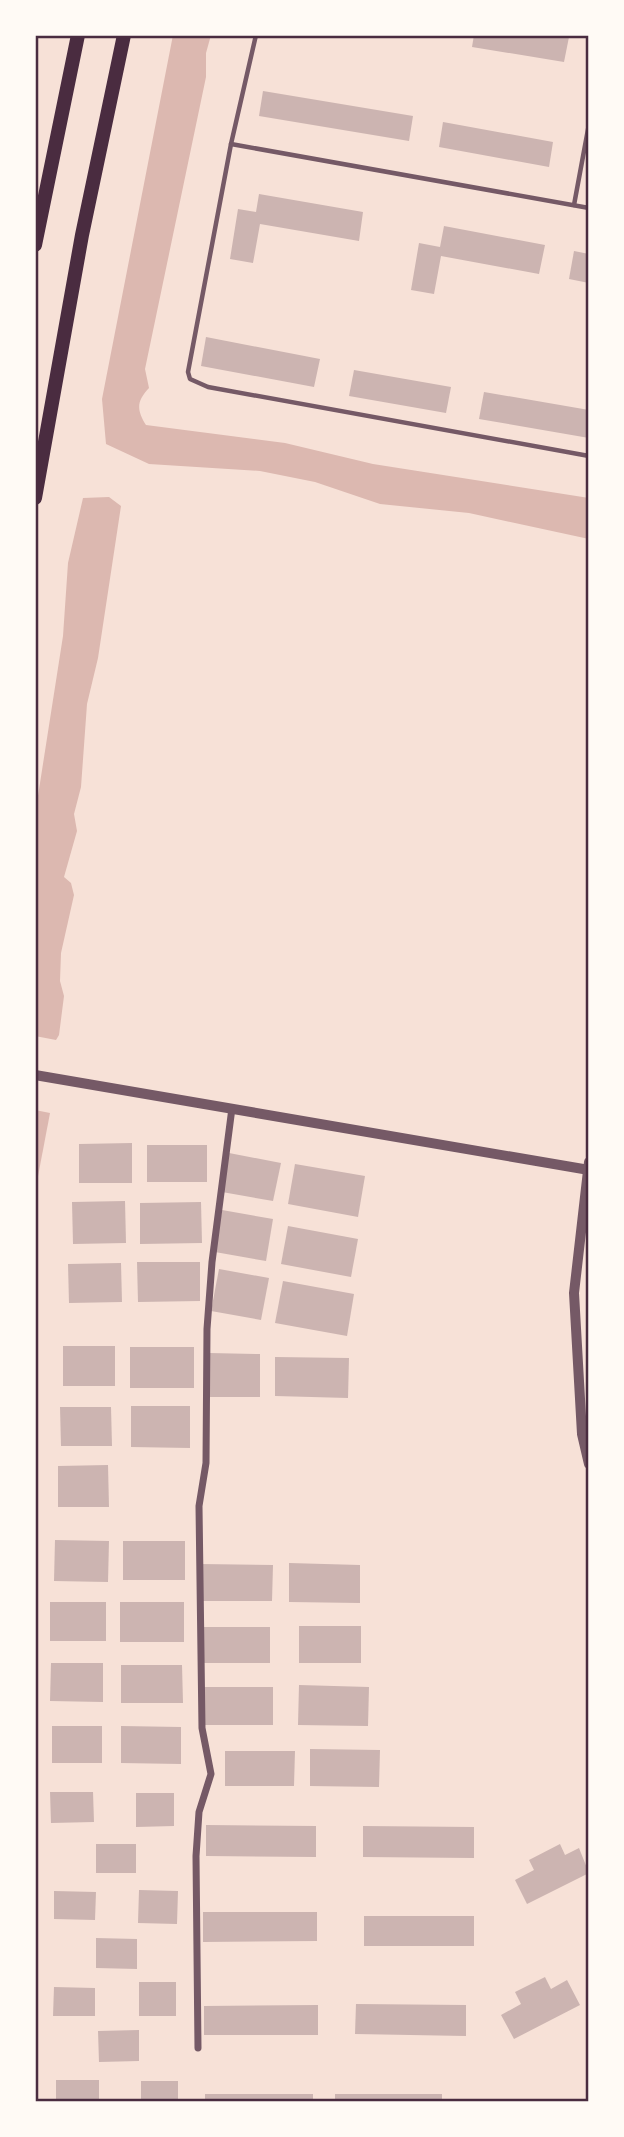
<svg xmlns="http://www.w3.org/2000/svg" width="624" height="2137" viewBox="0 0 624 2137" font-family="'Fira Sans Condensed',sans-serif">
  <rect width="100%" height="100%" fill="#f7e1d7"/>
  <g fill="#dcb8b0">
    <path d="M173,35H211L206,53V77L145,369L149,388C137,401 136,409 146,425L285,443L373,464L589,498V539L469,513L380,504L315,482L260,471L149,464L106,444L102,399Z"/>
    <path d="M109,497L121,506L98,658L87,704L81,787L74,814L77,831L64,877L71,883L74,895L61,953L60,981L64,996L59,1035L56,1040L35,1036V815L63,636L68,563L83,498Z"/>
    <path d="M35,1110L50,1113L35,1192Z"/>
  </g>
  <g fill="#ccb4b1">
    <path d="M474,35H558L569,37L564,62L472,47Z"/>
    <path d="M263,91L413,116L409,141L259,116Z"/>
    <path d="M443,122L553,142L549,167L439,147Z"/>
    <path d="M259,194L363,212L359,241L260,224L253,263L230,259L238,209L256,212Z"/>
    <path d="M444,226L545,245L539,274L441,256L434,294L411,290L419,243L440,247Z"/>
    <path d="M574,251L589,254V283L569,279Z"/>
    <path d="M206,337L320,359L314,387L201,366Z"/>
    <path d="M354,370L451,387L446,413L349,396Z"/>
    <path d="M484,392L589,410V438L479,419Z"/>
    <path d="M132,1143V1183H79V1144Z"/>
    <rect x="147" y="1145" width="60" height="37"/>
    <path d="M229,1153L281,1163L273,1201L222,1192Z"/>
    <path d="M295,1164L365,1176L358,1217L288,1204Z"/>
    <path d="M125,1201L126,1243L73,1244L72,1202Z"/>
    <path d="M201,1202L202,1243L140,1244V1203Z"/>
    <path d="M222,1210L273,1219L266,1261L215,1252Z"/>
    <path d="M288,1226L358,1239L351,1277L281,1264Z"/>
    <path d="M137,1262H200V1301L138,1302Z"/>
    <path d="M121,1263L122,1302L69,1303L68,1264Z"/>
    <path d="M219,1269L269,1278L261,1320L211,1311Z"/>
    <path d="M283,1281L354,1294L347,1336L275,1323Z"/>
    <rect x="63" y="1346" width="52" height="40"/>
    <rect x="130" y="1347" width="64" height="41"/>
    <path d="M209,1353L260,1354V1397H209Z"/>
    <path d="M275,1357L349,1358L348,1398L275,1396Z"/>
    <path d="M131,1406H190V1448L131,1447Z"/>
    <path d="M60,1407H111L112,1446H61Z"/>
    <path d="M108,1465L109,1507H58V1466Z"/>
    <path d="M55,1540L109,1541L108,1582L54,1581Z"/>
    <rect x="123" y="1541" width="62" height="39"/>
    <path d="M289,1563L360,1565V1603L289,1602Z"/>
    <path d="M200,1564L273,1565L272,1601H200Z"/>
    <rect x="50" y="1602" width="56" height="39"/>
    <rect x="120" y="1602" width="64" height="40"/>
    <rect x="299" y="1626" width="62" height="37"/>
    <rect x="203" y="1627" width="67" height="36"/>
    <path d="M51,1663H103V1702L50,1701Z"/>
    <path d="M121,1665H182L183,1703H121Z"/>
    <path d="M299,1685L369,1687L368,1726L298,1725Z"/>
    <rect x="203" y="1687" width="70" height="38"/>
    <rect x="52" y="1726" width="50" height="37"/>
    <path d="M121,1726L181,1727V1764L121,1763Z"/>
    <path d="M310,1749L380,1750L379,1787L310,1786Z"/>
    <path d="M225,1751H295L294,1786H225Z"/>
    <path d="M50,1792H93L94,1822L51,1823Z"/>
    <path d="M136,1793H174V1826L136,1827Z"/>
    <path d="M206,1825L316,1826V1857L206,1856Z"/>
    <path d="M363,1826L474,1827V1858L363,1857Z"/>
    <rect x="96" y="1844" width="40" height="29"/>
    <path d="M560,1844L565,1855L579,1848L589,1873L527,1904L515,1880L534,1870L529,1860Z"/>
    <path d="M139,1890L178,1891L177,1924L138,1923Z"/>
    <path d="M54,1891L96,1892L95,1920L54,1919Z"/>
    <path d="M203,1912H317V1941L203,1942Z"/>
    <rect x="364" y="1916" width="110" height="30"/>
    <path d="M96,1938L137,1939V1969L96,1968Z"/>
    <path d="M545,1977L551,1989L567,1980L580,2005L514,2039L501,2015L521,2004L515,1992Z"/>
    <rect x="139" y="1982" width="37" height="34"/>
    <path d="M54,1987L95,1988V2016H53Z"/>
    <path d="M356,2004L466,2005V2036L355,2034Z"/>
    <path d="M318,2005V2035H204V2006Z"/>
    <path d="M139,2030V2061L99,2062L98,2031Z"/>
    <rect x="56" y="2080" width="43" height="22"/>
    <rect x="141" y="2081" width="37" height="21"/>
    <rect x="205" y="2094" width="108" height="8"/>
    <rect x="335" y="2094" width="107" height="8"/>
  </g>
  <g fill="none" stroke-linecap="round" stroke-linejoin="round">
    <g stroke="#755966" stroke-width="4.5">
      <path d="M256,35L231,144L188,372L190,379L208,387L589,456"/>
      <path d="M231,144L589,208"/>
      <path d="M574,205L589,124"/>
    </g>
    <path stroke="#755966" stroke-width="7" d="M198,2048L196,1856L199,1812L211,1774L202,1728L199,1506L206,1463L207,1329L212,1262L232,1108"/>
    <g stroke="#755966" stroke-width="10">
      <path d="M35,1075L589,1170"/>
      <path d="M589,1162L574,1293L582,1434L589,1464"/>
    </g>
    <g stroke="#4a2c40" stroke-width="14">
      <path d="M35,245L78,35"/>
      <path d="M35,498L82,235L124,35"/>
    </g>
  </g>
  <rect width="624" height="2137" fill="none" stroke="#fffaf5" stroke-width="74"/>
  <rect x="37" y="37" width="550" height="2063" fill="none" stroke="#4a2c40" stroke-width="2.5"/>
</svg>
